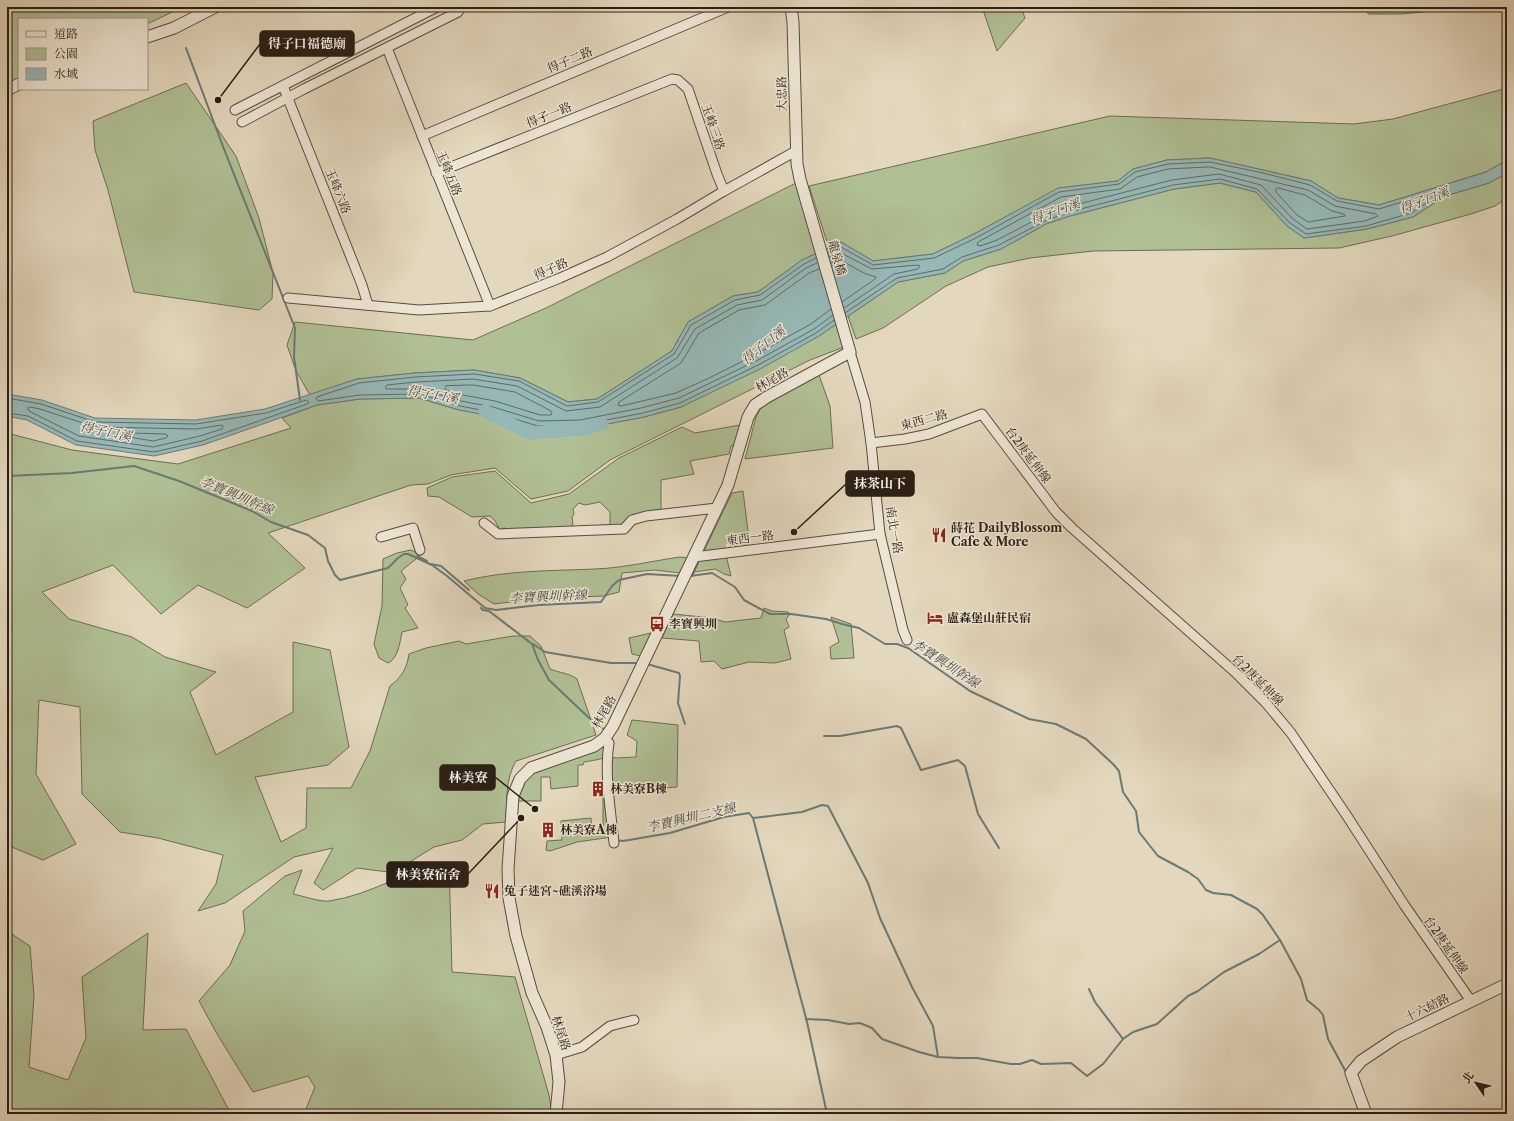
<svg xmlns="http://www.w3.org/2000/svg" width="1514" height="1121" viewBox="0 0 1514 1121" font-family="'Libre Caslon Text','Noto Serif TC',serif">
  <rect width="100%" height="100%" fill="#e3d7bd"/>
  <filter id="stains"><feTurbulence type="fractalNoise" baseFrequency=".005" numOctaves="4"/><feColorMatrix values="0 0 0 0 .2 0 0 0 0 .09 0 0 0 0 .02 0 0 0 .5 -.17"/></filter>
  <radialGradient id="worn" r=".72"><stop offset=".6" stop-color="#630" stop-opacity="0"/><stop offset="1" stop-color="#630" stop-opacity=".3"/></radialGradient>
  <g fill="#b0bf94" stroke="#6c6e54">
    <path d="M7,7H183L147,24V19H19V85L7,90Z"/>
    <path d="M982,7H1021L1025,18L997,51Z"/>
    <path d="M1367,7H1469L1402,14H1368Z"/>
    <path d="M186,83L236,156L259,218L273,273L272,299L259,310L134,292L108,190L95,150L93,121Z"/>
    <path d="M1507,88V160L1486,172L1379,205L1338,198L1311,181L1210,158L1167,160L1133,169L1118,181L1060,188L974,234L933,254L873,261L841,242L829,248L809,186L1110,116L1354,124L1393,119Z"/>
    <path d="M1507,173V198L1495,206L1471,214L1392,236L1339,248L1093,251L1030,258L988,267L946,286L883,328L856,339L848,316L898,282L945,273L963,261L1001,249L1046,224L1070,216L1174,189L1220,183L1256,192L1287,226L1304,238L1367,229L1413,217L1445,196L1489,183Z"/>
    <path d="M798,182L817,253L802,260L758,292L733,296L688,322L672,351L597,399L568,402L520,378L474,370L415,373L357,379L310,395L296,371L287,345L295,322L473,340L546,308Z"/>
    <path d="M838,323L844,347L810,360L610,460L568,491L531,499L495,468L451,475L428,484L411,485L268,533L305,568L247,608L198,585L161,614L113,565L42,592L69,619L132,637L165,657L216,672L190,692L216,755L293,712V642L330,650L349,747L328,765L255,777L281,842L306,828L307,788H351L370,751L390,686C402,677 407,668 409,654L426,648L459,641L466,644L513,636H530L541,646L550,669C560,673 569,673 577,679L596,735L516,761C505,779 507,802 506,822L483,824L462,840L434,847L405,865L388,872L357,868L323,890L314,883L333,848L294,857L225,903L198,911L216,884L223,855L158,838L120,832L82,794L80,707L39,700L36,774L76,844L43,860L7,845V433L72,450L178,464L291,428L282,418L317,405L360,399L419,398L459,410L580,429L644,417L681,407L819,336Z"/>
    <path d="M819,375L830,406L833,448L745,459L756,417L762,406Z"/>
    <path d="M740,425L738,443L731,446L729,454L690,461L694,474L661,480V509L638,514L622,526L610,525V512L600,502L585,505L579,503L573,509L574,514L572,517L573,524L570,528L513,530L504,528L500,530L495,521L490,516L472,517L439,497L428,496L427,488L452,477L495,471L531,503L569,494L619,458L682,427L695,433Z"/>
    <path d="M743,491L750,547L726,551H704L732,493Z"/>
    <path d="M411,550L421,555L401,571L406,579L400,588L408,605L405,608L418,628L402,632C400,642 398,659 388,663L379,658L374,644L382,606L383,559L397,553Z"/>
    <path d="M726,555L731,576L724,574L715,569L694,572L700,558Z"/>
    <path d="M680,557L689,558L681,573L654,570L622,573L619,592L604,596L544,598L494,604L478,594L464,581C507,570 551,571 595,569C623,568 652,561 680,557Z"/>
    <path d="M764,608L772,611L788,612L790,614L786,619L789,627L784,630L791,659L775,663L749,662L722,669L714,661L701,662L699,641L662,638L673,614L712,618L725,622L761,618Z"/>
    <path d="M831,617L851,624L854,658L831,659L830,647L839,642Z"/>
    <path d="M651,633L641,656L632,654L629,638Z"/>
    <path d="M632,720L678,725L677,787L651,789H611L609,757L617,758L636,757L637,741L627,735Z"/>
    <path d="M603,743C606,750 606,754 601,759L584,762L583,765H578V786L551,789L550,777H541V801H516L517,792L532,769Z"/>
    <path d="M603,770H606L612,837L577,842L550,851L546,850L547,841L562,840L561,821L591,818L592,833L603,832Z"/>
    <path d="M449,862L452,972L515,977L549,1095L552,1114H304L315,1087L308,1076L253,1092L217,1034L199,1001L230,965L245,931L243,911L285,876L302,870L293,894C303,896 320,902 329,901C372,895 407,869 449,862Z"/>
    <path d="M7,931L30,946L34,996L29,1067L68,1080L86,1038L82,977L148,933L143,1030L186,1029L231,1114H7Z"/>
  </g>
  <path fill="#96b8b6" stroke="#6a7a75" d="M1210,158L1311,181L1338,198L1379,205L1486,172L1507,160V173L1489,183L1445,196L1413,217L1367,229L1304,238L1287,226L1256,192L1220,183L1174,189L1070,216L1046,224L1001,249L963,261L945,273L898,282L819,336L762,368L681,407L644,417L581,429L538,430L491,416L459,410L419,398L360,399L317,405L203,445L154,456L76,445L27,420L7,416V394L42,400L95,418L196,420L265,409L357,379L415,373L474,370L520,378L568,402L597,399L672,351L688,322L733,296L758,292L802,260L841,242L873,261L933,254L974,234L1058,188L1118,181L1133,169L1167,160Z"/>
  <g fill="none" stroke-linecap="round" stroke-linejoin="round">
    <g stroke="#606b65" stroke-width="1">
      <path d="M1210,167L1308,190L1335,206L1376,214L1378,216L1365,221L1307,229L1293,219L1261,185L1219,174L1172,180L1067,207L1043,216L997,240L980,246L977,245L978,242L1061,197L1120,189L1137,177L1168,169Z"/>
      <path d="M1278,188L1305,195L1332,211L1344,214L1345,216L1308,222L1297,215L1276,192V189Z"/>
      <path d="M828,253L841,247L873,265L934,258L976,238L1059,192L1119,184L1135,172L1168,164L1210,162L1263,173L1310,185L1337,201L1379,209L1441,190L1443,191L1442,193L1411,213L1366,226L1306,234L1290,223L1257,189L1220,179L1173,185L1069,212L1045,221L999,245L962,257L943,269L897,278L845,313"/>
      <path d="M829,257L841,253L872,269L918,265L920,266L918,269L894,274L844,308"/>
      <path d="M816,258L804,264L760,295L735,300L691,325L674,354L598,402L567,406L519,381L474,374L415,377L359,383L317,397L316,399L318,401L360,395L419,394L460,406L492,412L538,426L580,425L643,413L680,403L760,364L816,333L834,320"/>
      <path d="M817,263L806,268L762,300L737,305L695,329L677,358L600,407L566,411L517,386L473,379L416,382L387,385L385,388L387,389H421L461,401L493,407L539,421L580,420L641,408L679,398L758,360L814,329L833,315"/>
      <path d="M831,263L840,260L866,274L876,277L875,279L842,302"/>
      <path d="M819,269L809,273L765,305L739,310L699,333L681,363L619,402L618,405L621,406L676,393L707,379L755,355L811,324L831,309"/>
      <path d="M473,385L515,392L551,411L552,413L551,415H540L495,401L463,395L446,390L445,388L446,386Z"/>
      <path d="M7,398L41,404L95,422L196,424L266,413L306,400L309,402L307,404L202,441L154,452L77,441L28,416L7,413"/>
      <path d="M30,407L40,409L95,427L196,429L222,425L223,427L222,429L200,436L153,447L79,436L29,411L28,408Z"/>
      <path d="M130,433L166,434L168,436L166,438L153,441L129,437L128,435Z"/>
    </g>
    <g stroke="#6a7a75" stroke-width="2">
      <path d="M186,48L222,144L295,328L294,357L300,400"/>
      <path d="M7,476L72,473L134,466L179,481L252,511L271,522L308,535L325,548L328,561L335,575L340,580L388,568L398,558L404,554H408L432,565L447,576L485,608L496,610L539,605L601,602L612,586L619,580L647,574L681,576"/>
      <path d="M417,556L427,561"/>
      <path d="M431,564L441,566L469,590"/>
      <path d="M690,576L712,573L735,587L744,600L770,614H791L826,619L842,624L859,628L885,644H897L908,648L970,691L1029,719L1056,724L1086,739L1113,764L1119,771L1123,792L1136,811L1139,832L1158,856L1188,872L1198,879L1206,890L1213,893L1231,895L1257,909L1263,915L1280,940L1301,979L1307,1000L1319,1010L1323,1015L1328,1039L1347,1074"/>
      <path d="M692,576L698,563"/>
      <path d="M481,608L483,610L489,611L532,644L538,660L549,680L588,717L606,731"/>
      <path d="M533,644L545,652L611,663H639"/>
      <path d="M647,664L679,673L680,676L678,703L685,724"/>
      <path d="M824,736H840L897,726L901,728L921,770L958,760L965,766L978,814L999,848"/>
      <path d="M753,818L802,812L822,805L828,806L868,883L880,918L912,987L933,1026L938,1057L958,1058H977L1011,1064H1020L1032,1060L1041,1064L1071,1063L1087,1076L1103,1064L1123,1039L1133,1032L1157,1024L1188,996L1198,991L1224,972L1259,954L1280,940"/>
      <path d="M617,840L623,841L670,833L724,817L749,813L753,818L807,1022L827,1114"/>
      <path d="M1089,989L1095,1002L1123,1039"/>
      <path d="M806,1019L828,1020L849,1024L860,1023L872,1028L882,1039L919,1052L938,1057"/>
    </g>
    <path stroke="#96b8b6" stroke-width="13" d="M485,411L529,433L583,429L602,424"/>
    <defs>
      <g id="minor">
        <path d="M387,48L490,306"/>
        <path d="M283,86L362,285L368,305"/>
        <path d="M235,110L437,7"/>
        <path d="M242,122L304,89L458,12L461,7"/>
        <path d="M422,136L728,7"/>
        <path d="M436,173L672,79L678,80L688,89L717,174L724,191"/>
        <path d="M288,298L419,310L490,306L560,278L607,257L677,219L724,191L796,151"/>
        <path d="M850,352L865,402L871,443L880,534L903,630L907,640"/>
        <path d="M871,443L905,439L929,434L982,414L1056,512L1072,528L1237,674L1266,703L1291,733L1347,816L1405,906L1471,1001"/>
        <path d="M484,523L498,534L624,529L632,520L646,516L717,508"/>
        <path d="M381,537L413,528L420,550"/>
        <path d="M694,557L880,534"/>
        <path d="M605,738L609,743C604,774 611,812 614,843"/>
        <path d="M556,1055L582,1047L610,1026L634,1020"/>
      </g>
      <g id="tertiary">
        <path d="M147,37L174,28L215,7"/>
        <path d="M7,90L19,84"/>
        <path d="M556,1114L559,1082L556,1055L547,1027L532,993L516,936L509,898L508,869L513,796L520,779L531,768L594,746L605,738L613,726L728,485L748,417L755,405L767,397L850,352L800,179L797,164L793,22L791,7"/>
        <path d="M1366,1114L1351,1073L1361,1061L1397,1037L1507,984"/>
      </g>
    </defs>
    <use href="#minor" stroke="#584c3e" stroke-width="11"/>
    <use href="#tertiary" stroke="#584c3e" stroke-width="13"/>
    <use href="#minor" stroke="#ede5d4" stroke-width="9"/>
    <use href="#tertiary" stroke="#ede5d4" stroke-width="11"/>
  </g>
  <defs>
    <symbol id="restaurant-bare" viewBox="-9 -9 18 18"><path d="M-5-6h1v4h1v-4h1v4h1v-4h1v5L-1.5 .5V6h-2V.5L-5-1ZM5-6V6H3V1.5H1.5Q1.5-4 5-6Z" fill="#8f2418" stroke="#ede5d4" stroke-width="2.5" paint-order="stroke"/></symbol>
    <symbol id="hotel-bare" viewBox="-9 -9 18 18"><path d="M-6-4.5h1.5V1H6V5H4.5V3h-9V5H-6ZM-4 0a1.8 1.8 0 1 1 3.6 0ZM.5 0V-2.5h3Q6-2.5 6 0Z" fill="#8f2418" stroke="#ede5d4" stroke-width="2.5" paint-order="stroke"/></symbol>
    <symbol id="bus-bare" viewBox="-9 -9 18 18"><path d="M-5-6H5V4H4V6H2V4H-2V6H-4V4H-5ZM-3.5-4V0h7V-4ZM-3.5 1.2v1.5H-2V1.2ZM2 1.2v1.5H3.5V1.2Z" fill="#8f2418" stroke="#ede5d4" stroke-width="2.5" paint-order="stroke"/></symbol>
    <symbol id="building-bare" viewBox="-9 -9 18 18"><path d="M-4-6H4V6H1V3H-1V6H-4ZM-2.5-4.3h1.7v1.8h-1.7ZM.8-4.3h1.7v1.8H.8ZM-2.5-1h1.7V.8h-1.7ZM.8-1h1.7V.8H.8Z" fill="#8f2418" stroke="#ede5d4" stroke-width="2.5" paint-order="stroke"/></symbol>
  </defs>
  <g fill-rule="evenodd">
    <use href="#restaurant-bare" x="928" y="524" width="22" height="22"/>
    <use href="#hotel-bare" x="924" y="607" width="22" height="22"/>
    <use href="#bus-bare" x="646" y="613" width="22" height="22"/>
    <use href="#building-bare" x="587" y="778" width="22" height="22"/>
    <use href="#building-bare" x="537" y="819" width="22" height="22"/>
    <use href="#restaurant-bare" x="481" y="880" width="22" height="22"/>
  </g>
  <g text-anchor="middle" stroke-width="3" stroke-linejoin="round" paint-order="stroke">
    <g font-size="12" fill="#291e14" stroke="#ede5d4">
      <text transform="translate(570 60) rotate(-23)" y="4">得子二路</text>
      <text transform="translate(782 94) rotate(-91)" y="4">大忠路</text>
      <text transform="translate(549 115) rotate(-22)" y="4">得子一路</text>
      <text transform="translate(713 127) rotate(71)" y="4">玉峰三路</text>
      <text transform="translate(449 173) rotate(68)" y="4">玉峰五路</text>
      <text transform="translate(338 191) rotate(68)" y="4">玉峰六路</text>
      <text transform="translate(837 258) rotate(74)" y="4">龍泉橋</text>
      <text transform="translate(551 269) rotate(-23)" y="4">得子路</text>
      <text transform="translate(772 380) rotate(-29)" y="4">林尾路</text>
      <text transform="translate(924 420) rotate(-15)" y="4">東西二路</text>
      <text transform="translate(1028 455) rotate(53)" y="4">台2庚延伸線</text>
      <text transform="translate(894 530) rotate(80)" y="4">南北一路</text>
      <text transform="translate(750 538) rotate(-7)" y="4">東西一路</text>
      <text transform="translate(1258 680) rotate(45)" y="4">台2庚延伸線</text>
      <text transform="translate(604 712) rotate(-60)" y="4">林尾路</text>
      <text transform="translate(1446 945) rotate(55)" y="4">台2庚延伸線</text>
      <text transform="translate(1427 1008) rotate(-26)" y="4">十六結路</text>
      <text transform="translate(561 1033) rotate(72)" y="4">林尾路</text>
    </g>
    <g font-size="12" font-weight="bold" fill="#291e14" stroke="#ede5d4" text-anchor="start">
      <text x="951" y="532">蒔花 DailyBlossom<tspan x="951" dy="14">Cafe &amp; More</tspan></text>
      <text x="947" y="622">盧森堡山莊民宿</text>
      <text x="669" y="628">李寶興圳</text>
      <text x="610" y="793">林美寮B棟</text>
      <text x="560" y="834">林美寮A棟</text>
      <text x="504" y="895">兔子迷宮~礁溪浴場</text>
    </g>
    <g font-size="13" font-style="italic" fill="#4a4c45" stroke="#ede5d4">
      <text transform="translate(1424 200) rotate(-21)" y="5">得子口溪</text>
      <text transform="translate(1055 211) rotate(-20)" y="5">得子口溪</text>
      <text transform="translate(763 345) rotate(-39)" y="5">得子口溪</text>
      <text transform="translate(433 394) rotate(10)" y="5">得子口溪</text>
      <text transform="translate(106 431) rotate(12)" y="5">得子口溪</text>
      <text transform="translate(237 495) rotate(23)" y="5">李寶興圳幹線</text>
      <text transform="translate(548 596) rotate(-3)" y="5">李寶興圳幹線</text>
      <text transform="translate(946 663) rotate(33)" y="5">李寶興圳幹線</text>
      <text transform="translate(691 817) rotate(-13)" y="5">李寶興圳二支線</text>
    </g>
  </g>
  <path fill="none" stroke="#291e14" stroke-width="1.5" d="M218 100L260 44M794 532L846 484M535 809L495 777M521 818L468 874"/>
  <g fill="#291e14" stroke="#ede5d4" stroke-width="1.5">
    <circle cx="218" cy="100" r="4"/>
    <circle cx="794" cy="532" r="4"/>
    <circle cx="535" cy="809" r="4"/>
    <circle cx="521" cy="818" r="4"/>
  </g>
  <g fill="#291e14" stroke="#291e14" stroke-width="1.5">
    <rect x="260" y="31" width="94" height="25" rx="4"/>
    <rect x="846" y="471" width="68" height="25" rx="4"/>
    <rect x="440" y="765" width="55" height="25" rx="4"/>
    <rect x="387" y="862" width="81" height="25" rx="4"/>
  </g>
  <g font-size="13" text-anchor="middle" font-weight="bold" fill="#fff">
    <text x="307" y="48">得子口福德廟</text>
    <text x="880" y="488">抹茶山下</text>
    <text x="468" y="782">林美寮</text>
    <text x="428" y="879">林美寮宿舍</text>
  </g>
  <rect width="1514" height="1121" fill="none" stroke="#e3d7bd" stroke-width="24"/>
  <rect x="8" y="8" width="1498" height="1105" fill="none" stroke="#291e14" stroke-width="2"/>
  <rect x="12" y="12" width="1490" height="1097" fill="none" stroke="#291e14"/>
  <rect x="18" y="18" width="130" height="72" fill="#ede5d4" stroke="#9f9587"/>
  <rect x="26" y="31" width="20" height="6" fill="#ede5d4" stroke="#9f9587"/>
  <text x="54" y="38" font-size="12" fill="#291e14">道路</text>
  <rect x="26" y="48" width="20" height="12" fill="#b0bf94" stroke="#9f9587"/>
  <text x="54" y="58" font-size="12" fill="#291e14">公園</text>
  <rect x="26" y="68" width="20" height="12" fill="#96b8b6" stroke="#9f9587"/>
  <text x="54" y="78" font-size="12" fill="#291e14">水域</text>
  <g transform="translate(1476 1083) rotate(305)" stroke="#ede5d4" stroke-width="3" paint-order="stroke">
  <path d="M0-3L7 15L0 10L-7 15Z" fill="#291e14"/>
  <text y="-6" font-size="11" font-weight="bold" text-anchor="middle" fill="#291e14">北</text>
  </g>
  <rect width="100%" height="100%" filter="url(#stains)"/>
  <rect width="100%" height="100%" fill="url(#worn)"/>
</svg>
